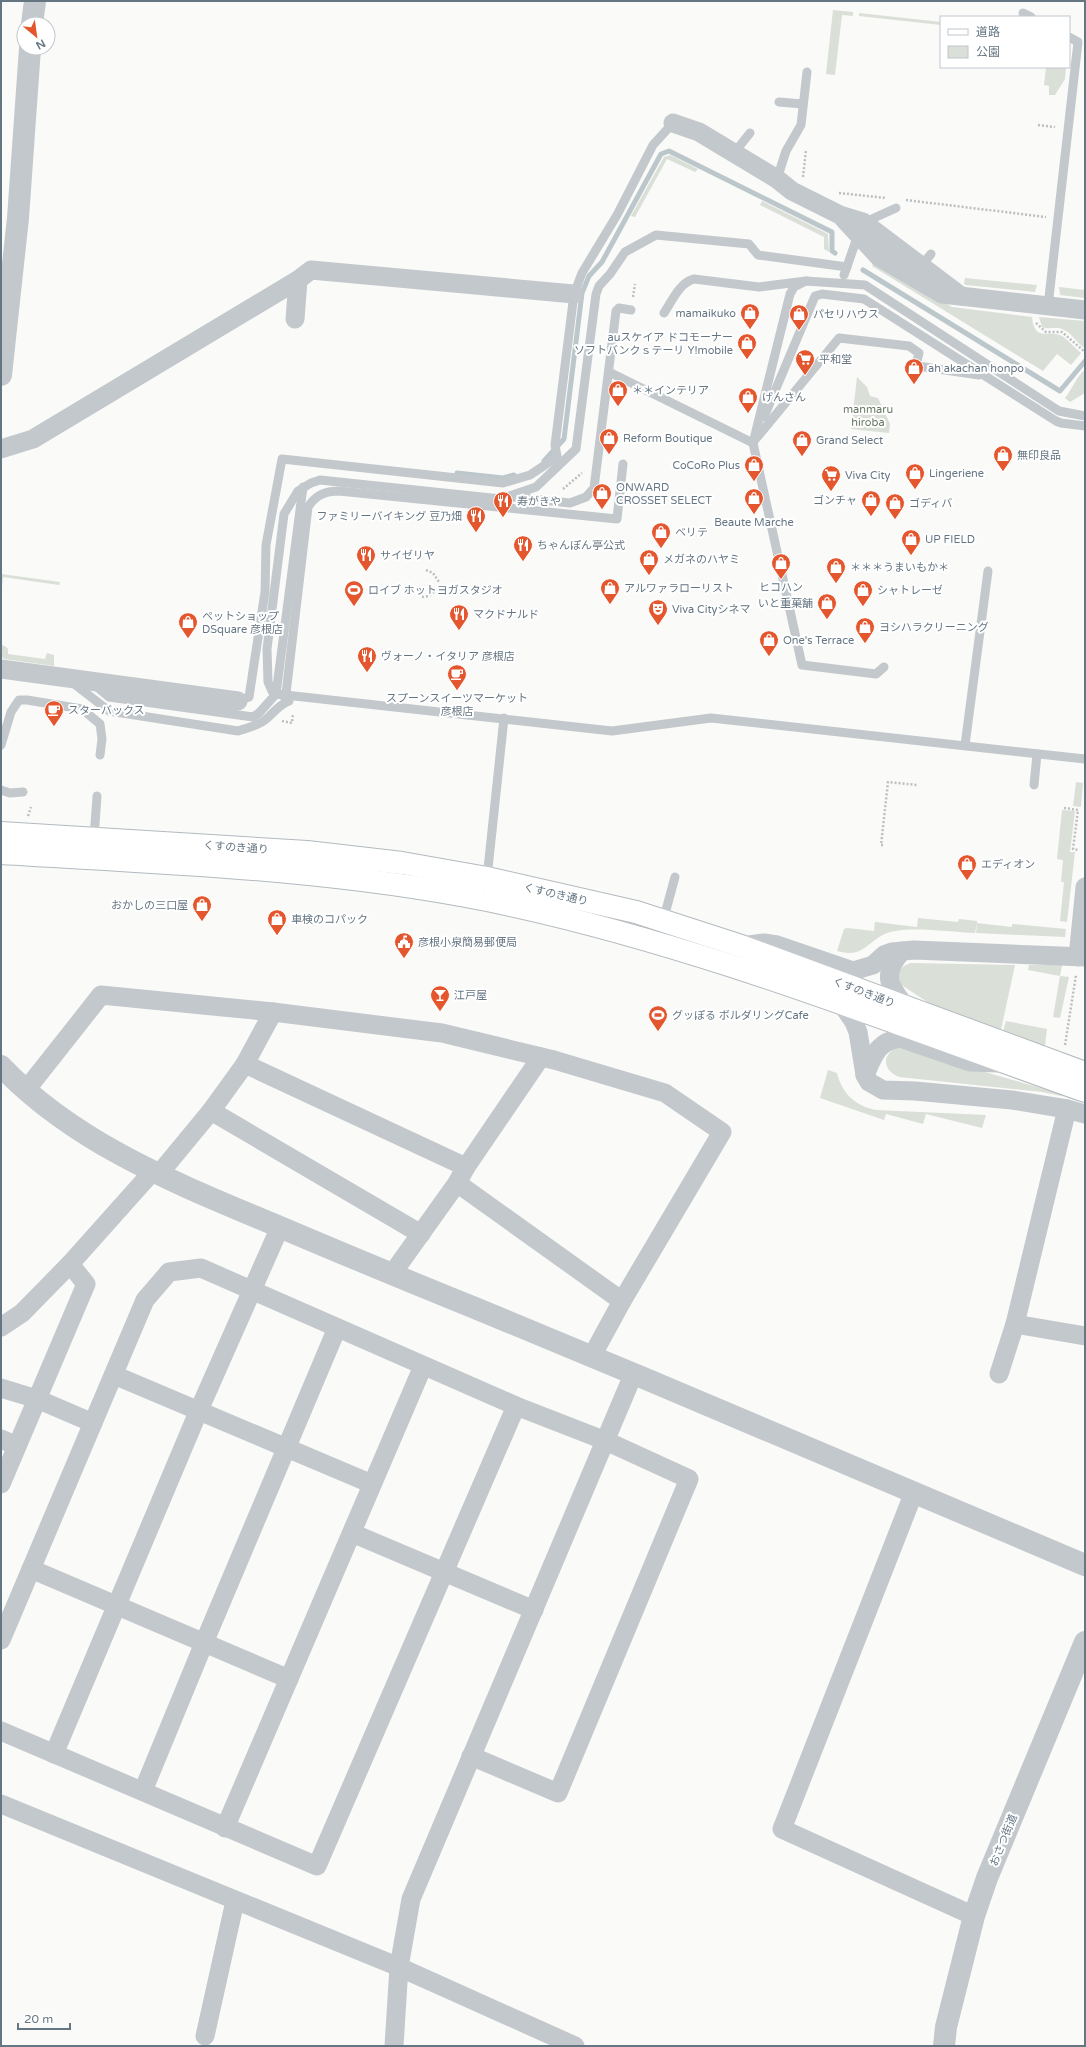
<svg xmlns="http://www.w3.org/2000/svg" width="1086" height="2047" viewBox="0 0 1086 2047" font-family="'Varela Round','Noto Sans JP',sans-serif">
  <rect width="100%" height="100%" fill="#fafaf8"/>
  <g fill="#dadfd7">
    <path d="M833,10L853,12V16L842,15L835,75L826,74Z"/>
    <path d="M859,13L941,22V25L859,16Z"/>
    <path d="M1046,67H1066L1065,79L1055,95H1049V86L1044,85Z"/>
    <path d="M670,155L698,169L695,172L667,159L635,217L631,216L664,157Z"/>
    <path d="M762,201L828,234L829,252L824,249V237L760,205Z"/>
    <path d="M874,262H878L952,307L1032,317C1035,343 1048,329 1062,336C1068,340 1075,348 1081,353L1071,365L1057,354L1043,371L872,266Z"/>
    <path d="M965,278L1037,285L1035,292L966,285L964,284Z"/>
    <path d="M1059,287L1085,290V298L1060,295Z"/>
    <path d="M1039,317L1085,321V348C1078,345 1072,333 1064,330C1057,326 1049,330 1042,327Z"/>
    <path d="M1083,371H1085V393L1070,402L1065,398C1072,389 1075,380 1083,371Z"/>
    <path d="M857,377L867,387L870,396L878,398L890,424L889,433L851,429Z"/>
    <path d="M1,574L60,582L59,585L3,577L1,595Z"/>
    <path d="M1,645L5,646L8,649V654L45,659L47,653L54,655V666L4,659L1,656Z"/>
    <path d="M1076,782L1083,783L1081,807L1073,806Z"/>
    <path d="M1062,810L1075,811L1070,852H1075L1067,922L1060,921L1064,882H1061L1063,860L1057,859Z"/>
    <path d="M918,918L958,922L959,919L977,921V923L1012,927V924L1066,929L1065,937L976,933L977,923L975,933C953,932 916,927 895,931C869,935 867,960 837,951L844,929L847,928L874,931L875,922L917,927Z"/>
    <path d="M911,963L1015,965L1001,1030L932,1005L900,984C896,974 900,966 911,963Z"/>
    <path d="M1029,965H1062L1060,976L1069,977L1060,1018L1053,1017L1060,976L1028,970Z"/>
    <path d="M1006,1021L1047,1029L1045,1046L1003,1031Z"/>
    <path d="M897,1047L1062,1094L1061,1096L1042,1092L899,1077C883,1070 881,1056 897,1047Z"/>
    <path d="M828,1070L837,1073C842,1094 856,1106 876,1110L986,1115L982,1128L926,1114L923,1124L886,1114L884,1120L820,1098Z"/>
  </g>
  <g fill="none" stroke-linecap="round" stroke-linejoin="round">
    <g stroke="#bbc7cb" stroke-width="5">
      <path d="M863,270L1060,391L1085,361"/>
      <path d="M544,461L564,439L582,293L589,276L602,262L661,154L669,151L832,232V251L835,253"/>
      <path d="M457,473L503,478L514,475"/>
    </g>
    <defs>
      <g id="secondary">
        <path d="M1,833L307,852L402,863L487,878L636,912L741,946L1085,1073"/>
        <path d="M1,853C163,863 327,868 487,900C692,942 888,1021 1085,1091"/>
      </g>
    </defs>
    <use href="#secondary" stroke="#b3babf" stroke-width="24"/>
    <g stroke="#bbbfc2" stroke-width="2.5" stroke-dasharray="2 2" stroke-linecap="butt">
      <path d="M1038,125L1055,127"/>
      <path d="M803,177L806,150"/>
      <path d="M839,193L886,198"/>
      <path d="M906,200L1046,217"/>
      <path d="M633,297L635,284"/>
      <path d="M1036,323L1046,332H1062L1085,352"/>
      <path d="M563,489L582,473"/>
      <path d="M426,570L433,573L439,582"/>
      <path d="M422,597L429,596L438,589"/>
      <path d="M282,721L292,723L293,714"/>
      <path d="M1064,808L1078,810L1073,849L1078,850"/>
      <path d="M28,816L31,807"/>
      <path d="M883,845H881L888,782L917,785"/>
      <path d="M1065,1045L1076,975"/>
    </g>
    <g stroke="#c3c8cc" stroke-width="9">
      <path d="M1023,13L1031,17"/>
      <path d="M779,102L803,104"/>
      <path d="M734,153L750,133"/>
      <path d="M777,179L786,151L801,125L807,72"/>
      <path d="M863,223L896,208"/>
      <path d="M921,266L931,254"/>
      <path d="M844,275L858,235"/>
      <path d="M806,281L794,287L790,294L753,443L802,665L876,674L884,667"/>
      <path d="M1048,306L1078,42L1069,37"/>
      <path d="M664,313C672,301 680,282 694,279L759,287L806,281L865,285L1059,411L1085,416"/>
      <path d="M911,365L979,375"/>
      <path d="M609,372L753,443"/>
      <path d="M764,417L815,296L822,294L864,299L1056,421L1061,423L1085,426"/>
      <path d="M754,441L839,338L909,346L919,353L917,361"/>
      <path d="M558,462L555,445L574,294L582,273L617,215L653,145L673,123"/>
      <path d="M513,497L570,503L586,497L594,488L616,311L619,308L631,310"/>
      <path d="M73,683L109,711L238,731C247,728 257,726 265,720C274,713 278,705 289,701"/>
      <path d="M96,686L109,697L253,717L259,713L276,694L612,731L711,718L1085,759"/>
      <path d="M276,694L272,691L268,682L267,649L284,514L298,491L311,483L320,480L501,499L536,487L576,449L596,294L599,286L610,274L625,252L656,235L749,244L758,255L847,267"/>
      <path d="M276,694L303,487"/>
      <path d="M238,701L249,697L265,592L266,545L282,459L503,483L530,475L557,457"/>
      <path d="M285,702L308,507C316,495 325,491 339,491L617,519L623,464"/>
      <path d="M1,745L11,712L19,700H27L82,709L100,724L102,739L100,755"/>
      <path d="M965,745L988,571"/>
      <path d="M1034,785L1037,754"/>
      <path d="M1,790L10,793L23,792"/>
      <path d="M94,838L97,796"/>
      <path d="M487,878L504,718"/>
      <path d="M663,921L675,877"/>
    </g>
    <g stroke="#c3c8cc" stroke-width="19">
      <path d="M673,123L699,132L777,179L792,191L840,215L863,222L961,296"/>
      <path d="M843,218L879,257L942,294L1085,310"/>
      <path d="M295,319L298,280L311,270L574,294"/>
      <path d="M1,449L33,439L298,280"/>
      <path d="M1,669L238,701"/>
      <path d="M741,946L764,943L777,945L853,971L873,965L884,955L892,952L914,950L1085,957"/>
      <path d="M902,951C881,975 889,986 906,1007"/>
      <path d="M1078,957L1085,887"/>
      <path d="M841,1003L854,1022L858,1032L865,1075L869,1082L883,1090L915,1091L1012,1100L1067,1109L1085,1114"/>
      <path d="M273,1012L442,1033L554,1060L665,1093L722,1132L622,1301"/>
      <path d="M865,1075C874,1055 877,1042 900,1038L970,1062L998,1063"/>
      <path d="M26,1090L101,995L273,1012L245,1064"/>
      <path d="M1067,1109L1015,1324L1085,1336"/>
      <path d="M211,1111L421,1234"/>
      <path d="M466,1167L541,1057"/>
      <path d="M159,1174L211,1111L245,1064L466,1167L457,1183L392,1274"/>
      <path d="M457,1183L622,1301L592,1356"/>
      <path d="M70,1264L153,1171"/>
      <path d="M1,1327L22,1313L70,1264L86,1284L1,1484"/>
      <path d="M999,1374L1015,1324"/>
      <path d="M114,1375L372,1484"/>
      <path d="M1,1388L37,1399L93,1423"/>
      <path d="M1,1439L17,1446"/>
      <path d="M914,1492L782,1829L974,1916"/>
      <path d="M352,1533L534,1610"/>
      <path d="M31,1569L289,1679"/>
      <path d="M1,1640L145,1300L169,1272L201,1268L516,1406L606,1441L689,1479L558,1793L471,1756"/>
      <path d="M1,1731L317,1866L516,1406"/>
      <path d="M54,1754L199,1410L280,1227"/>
      <path d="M143,1791L204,1643L337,1328"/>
      <path d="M1,1804L399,1967L575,2046"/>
      <path d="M225,1828L423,1366"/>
      <path d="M205,2036L235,1901"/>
      <path d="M394,2046L399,1967L411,1899L633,1375"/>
    </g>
    <g stroke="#c3c8cc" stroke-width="22">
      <path d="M32,24L35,1"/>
      <path d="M1,375L18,218L30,48"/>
      <path d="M1,1066C75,1144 178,1184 275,1225C341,1253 408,1281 475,1308C679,1392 882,1478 1085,1565"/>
      <path d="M944,2046L946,2027L974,1916L987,1878L1085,1642"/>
    </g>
    <use href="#secondary" stroke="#fff" stroke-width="22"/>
  </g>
  <defs>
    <symbol id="shop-pin" viewBox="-11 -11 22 30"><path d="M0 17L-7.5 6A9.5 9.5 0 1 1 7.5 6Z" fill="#e4572e" stroke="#fff"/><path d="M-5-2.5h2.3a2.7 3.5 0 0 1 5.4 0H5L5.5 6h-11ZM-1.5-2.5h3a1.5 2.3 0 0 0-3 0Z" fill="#fff"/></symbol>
    <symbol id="supermarket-pin" viewBox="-11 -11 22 30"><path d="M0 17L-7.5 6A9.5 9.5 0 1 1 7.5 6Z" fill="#e4572e" stroke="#fff"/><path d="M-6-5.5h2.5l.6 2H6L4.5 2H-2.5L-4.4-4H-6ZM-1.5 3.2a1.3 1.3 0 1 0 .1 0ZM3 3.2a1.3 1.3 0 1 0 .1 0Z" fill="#fff"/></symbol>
    <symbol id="restaurant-pin" viewBox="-11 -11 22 30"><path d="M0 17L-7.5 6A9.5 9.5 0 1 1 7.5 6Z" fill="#e4572e" stroke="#fff"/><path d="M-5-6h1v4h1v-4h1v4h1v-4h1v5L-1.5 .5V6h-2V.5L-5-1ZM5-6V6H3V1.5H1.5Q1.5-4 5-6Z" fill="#fff"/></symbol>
    <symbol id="stadium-pin" viewBox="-11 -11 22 30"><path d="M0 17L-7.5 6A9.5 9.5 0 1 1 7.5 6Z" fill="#e4572e" stroke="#fff"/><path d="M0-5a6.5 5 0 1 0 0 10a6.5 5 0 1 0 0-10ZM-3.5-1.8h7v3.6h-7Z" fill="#fff"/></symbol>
    <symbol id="theatre-pin" viewBox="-11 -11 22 30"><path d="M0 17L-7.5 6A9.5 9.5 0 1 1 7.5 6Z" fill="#e4572e" stroke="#fff"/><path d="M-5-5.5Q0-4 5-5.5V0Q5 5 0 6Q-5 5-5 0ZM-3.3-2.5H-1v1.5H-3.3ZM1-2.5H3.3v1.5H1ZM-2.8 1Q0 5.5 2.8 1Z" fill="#fff"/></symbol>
    <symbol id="cafe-pin" viewBox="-11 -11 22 30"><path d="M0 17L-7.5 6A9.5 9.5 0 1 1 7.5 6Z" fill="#e4572e" stroke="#fff"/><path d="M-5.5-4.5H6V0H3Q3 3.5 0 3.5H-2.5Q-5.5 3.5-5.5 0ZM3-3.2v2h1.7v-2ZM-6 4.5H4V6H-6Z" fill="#fff"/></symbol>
    <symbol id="civic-pin" viewBox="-11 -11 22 30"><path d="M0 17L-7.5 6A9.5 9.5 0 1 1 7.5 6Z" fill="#e4572e" stroke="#fff"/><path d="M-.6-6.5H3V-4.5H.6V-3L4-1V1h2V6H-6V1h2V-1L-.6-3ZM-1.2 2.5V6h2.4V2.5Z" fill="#fff"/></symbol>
    <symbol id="bar-pin" viewBox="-11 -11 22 30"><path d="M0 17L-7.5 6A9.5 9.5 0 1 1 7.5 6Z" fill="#e4572e" stroke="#fff"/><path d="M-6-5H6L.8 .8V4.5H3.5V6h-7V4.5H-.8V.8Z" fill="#fff"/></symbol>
  </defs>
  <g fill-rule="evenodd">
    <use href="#shop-pin" x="739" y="302" width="22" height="30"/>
    <use href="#shop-pin" x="788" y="303" width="22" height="30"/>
    <use href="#shop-pin" x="736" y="332" width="22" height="30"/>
    <use href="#supermarket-pin" x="794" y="348" width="22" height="30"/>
    <use href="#shop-pin" x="903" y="357" width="22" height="30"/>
    <use href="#shop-pin" x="607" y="379" width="22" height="30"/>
    <use href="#shop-pin" x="737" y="386" width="22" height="30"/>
    <use href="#shop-pin" x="598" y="427" width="22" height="30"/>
    <use href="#shop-pin" x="791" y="429" width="22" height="30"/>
    <use href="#shop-pin" x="992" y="444" width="22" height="30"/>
    <use href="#shop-pin" x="743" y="454" width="22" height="30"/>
    <use href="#shop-pin" x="904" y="462" width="22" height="30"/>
    <use href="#supermarket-pin" x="820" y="464" width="22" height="30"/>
    <use href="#shop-pin" x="591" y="482" width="22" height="30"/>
    <use href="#shop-pin" x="743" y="487" width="22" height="30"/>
    <use href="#shop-pin" x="860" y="489" width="22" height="30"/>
    <use href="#restaurant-pin" x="492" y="490" width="22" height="30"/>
    <use href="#shop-pin" x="884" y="492" width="22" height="30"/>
    <use href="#restaurant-pin" x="465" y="505" width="22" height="30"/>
    <use href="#shop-pin" x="650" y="521" width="22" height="30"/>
    <use href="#shop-pin" x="900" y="528" width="22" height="30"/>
    <use href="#restaurant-pin" x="512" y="534" width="22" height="30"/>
    <use href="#restaurant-pin" x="355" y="544" width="22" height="30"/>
    <use href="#shop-pin" x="638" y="548" width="22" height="30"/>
    <use href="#shop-pin" x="770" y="552" width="22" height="30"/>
    <use href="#shop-pin" x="825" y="556" width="22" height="30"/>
    <use href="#shop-pin" x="599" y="577" width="22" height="30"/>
    <use href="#stadium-pin" x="343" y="579" width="22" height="30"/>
    <use href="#shop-pin" x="852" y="579" width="22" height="30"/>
    <use href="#shop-pin" x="816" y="592" width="22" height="30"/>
    <use href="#theatre-pin" x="647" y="598" width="22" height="30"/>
    <use href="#restaurant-pin" x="448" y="603" width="22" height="30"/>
    <use href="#shop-pin" x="177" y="611" width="22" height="30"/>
    <use href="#shop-pin" x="854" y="616" width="22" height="30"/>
    <use href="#shop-pin" x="758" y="629" width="22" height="30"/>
    <use href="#restaurant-pin" x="356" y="645" width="22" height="30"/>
    <use href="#cafe-pin" x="446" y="663" width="22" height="30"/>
    <use href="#cafe-pin" x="43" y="699" width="22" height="30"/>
    <use href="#shop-pin" x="956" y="853" width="22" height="30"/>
    <use href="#shop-pin" x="191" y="894" width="22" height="30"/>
    <use href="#shop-pin" x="266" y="908" width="22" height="30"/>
    <use href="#civic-pin" x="393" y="931" width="22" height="30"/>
    <use href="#bar-pin" x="429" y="984" width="22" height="30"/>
    <use href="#stadium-pin" x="647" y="1004" width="22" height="30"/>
  </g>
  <g text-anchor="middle" stroke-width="4" stroke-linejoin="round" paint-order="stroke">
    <g font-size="11" fill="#657683" stroke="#fff" text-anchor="start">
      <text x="736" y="317" text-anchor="end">mamaikuko</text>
      <text x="813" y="318">パセリハウス</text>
      <text x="733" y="341" text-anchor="end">auスケイア ドコモーナー<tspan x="733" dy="13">ソフトバンクｓテーリ Y!mobile</tspan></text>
      <text x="819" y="363">平和堂</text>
      <text x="928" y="372">ah akachan honpo</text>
      <text x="632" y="394">＊＊インテリア</text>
      <text x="762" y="401">げんさん</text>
      <text x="623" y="442">Reform Boutique</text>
      <text x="816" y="444">Grand Select</text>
      <text x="1017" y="459">無印良品</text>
      <text x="740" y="469" text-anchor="end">CoCoRo Plus</text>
      <text x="929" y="477">Lingeriene</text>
      <text x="845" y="479">Viva City</text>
      <text x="616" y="491">ONWARD<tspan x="616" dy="13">CROSSET SELECT</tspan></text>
      <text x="857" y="504" text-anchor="end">ゴンチャ</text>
      <text x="517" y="505">寿がきや</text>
      <text x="909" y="507">ゴディバ</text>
      <text x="462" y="520" text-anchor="end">ファミリーバイキング 豆乃畑</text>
      <text x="754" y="526" text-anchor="middle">Beaute Marche</text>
      <text x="675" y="536">ベリテ</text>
      <text x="925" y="543">UP FIELD</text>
      <text x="537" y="549">ちゃんぽん亭公式</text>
      <text x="380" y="559">サイゼリヤ</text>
      <text x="663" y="563">メガネのハヤミ</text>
      <text x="850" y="571">＊＊＊うまいもか＊</text>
      <text x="781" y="591" text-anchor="middle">ヒコハン</text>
      <text x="624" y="592">アルワァラローリスト</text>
      <text x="368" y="594">ロイブ ホットヨガスタジオ</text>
      <text x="877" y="594">シャトレーゼ</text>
      <text x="813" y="607" text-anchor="end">いと重菓舗</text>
      <text x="672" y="613">Viva Cityシネマ</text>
      <text x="473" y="618">マクドナルド</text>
      <text x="202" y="620">ペットショップ<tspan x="202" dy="13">DSquare 彦根店</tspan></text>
      <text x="879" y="631">ヨシハラクリーニング</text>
      <text x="783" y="644">One's Terrace</text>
      <text x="381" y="660">ヴォーノ・イタリア 彦根店</text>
      <text x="457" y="702" text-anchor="middle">スプーンスイーツマーケット<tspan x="457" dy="13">彦根店</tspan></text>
      <text x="68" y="714">スターバックス</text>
      <text x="981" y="868">エディオン</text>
      <text x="188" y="909" text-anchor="end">おかしの三口屋</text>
      <text x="291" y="923">車検のコパック</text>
      <text x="418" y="946">彦根小泉簡易郵便局</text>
      <text x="454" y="999">江戸屋</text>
      <text x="672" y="1019">グッぽる ボルダリングCafe</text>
    </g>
    <g font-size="11" fill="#687a64" stroke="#fff">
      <text x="868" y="413">manmaru<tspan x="868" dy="13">hiroba</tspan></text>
    </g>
    <g font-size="11" fill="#657683" stroke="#fff">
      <text transform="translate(236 847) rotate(4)" y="4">くすのき通り</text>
      <text transform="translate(556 894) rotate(13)" y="4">くすのき通り</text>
      <text transform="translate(864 992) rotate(21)" y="4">くすのき通り</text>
      <text transform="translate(1003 1840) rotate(-68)" y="4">おさつ街道</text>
    </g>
  </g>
  <rect width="1086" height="2047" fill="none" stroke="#657683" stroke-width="4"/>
  <rect x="940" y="16" width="130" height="52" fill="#ffffff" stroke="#c1c8cd"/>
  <rect x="948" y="29" width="20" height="6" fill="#ffffff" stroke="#c1c8cd"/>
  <text x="976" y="36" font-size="12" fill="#657683">道路</text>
  <rect x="948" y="46" width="20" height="12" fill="#dadfd7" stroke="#c1c8cd"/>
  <text x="976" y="56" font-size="12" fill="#657683">公園</text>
  <g transform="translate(36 36) rotate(151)"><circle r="19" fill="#ffffff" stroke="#c1c8cd"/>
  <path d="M0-3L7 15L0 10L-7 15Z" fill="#e4572e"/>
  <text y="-6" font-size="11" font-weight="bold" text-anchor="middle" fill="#657683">N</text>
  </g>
  <path d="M18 2023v6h52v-6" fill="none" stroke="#657683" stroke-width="2"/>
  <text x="24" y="2023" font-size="12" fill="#657683" stroke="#ffffff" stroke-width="3" paint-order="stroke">20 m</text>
</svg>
